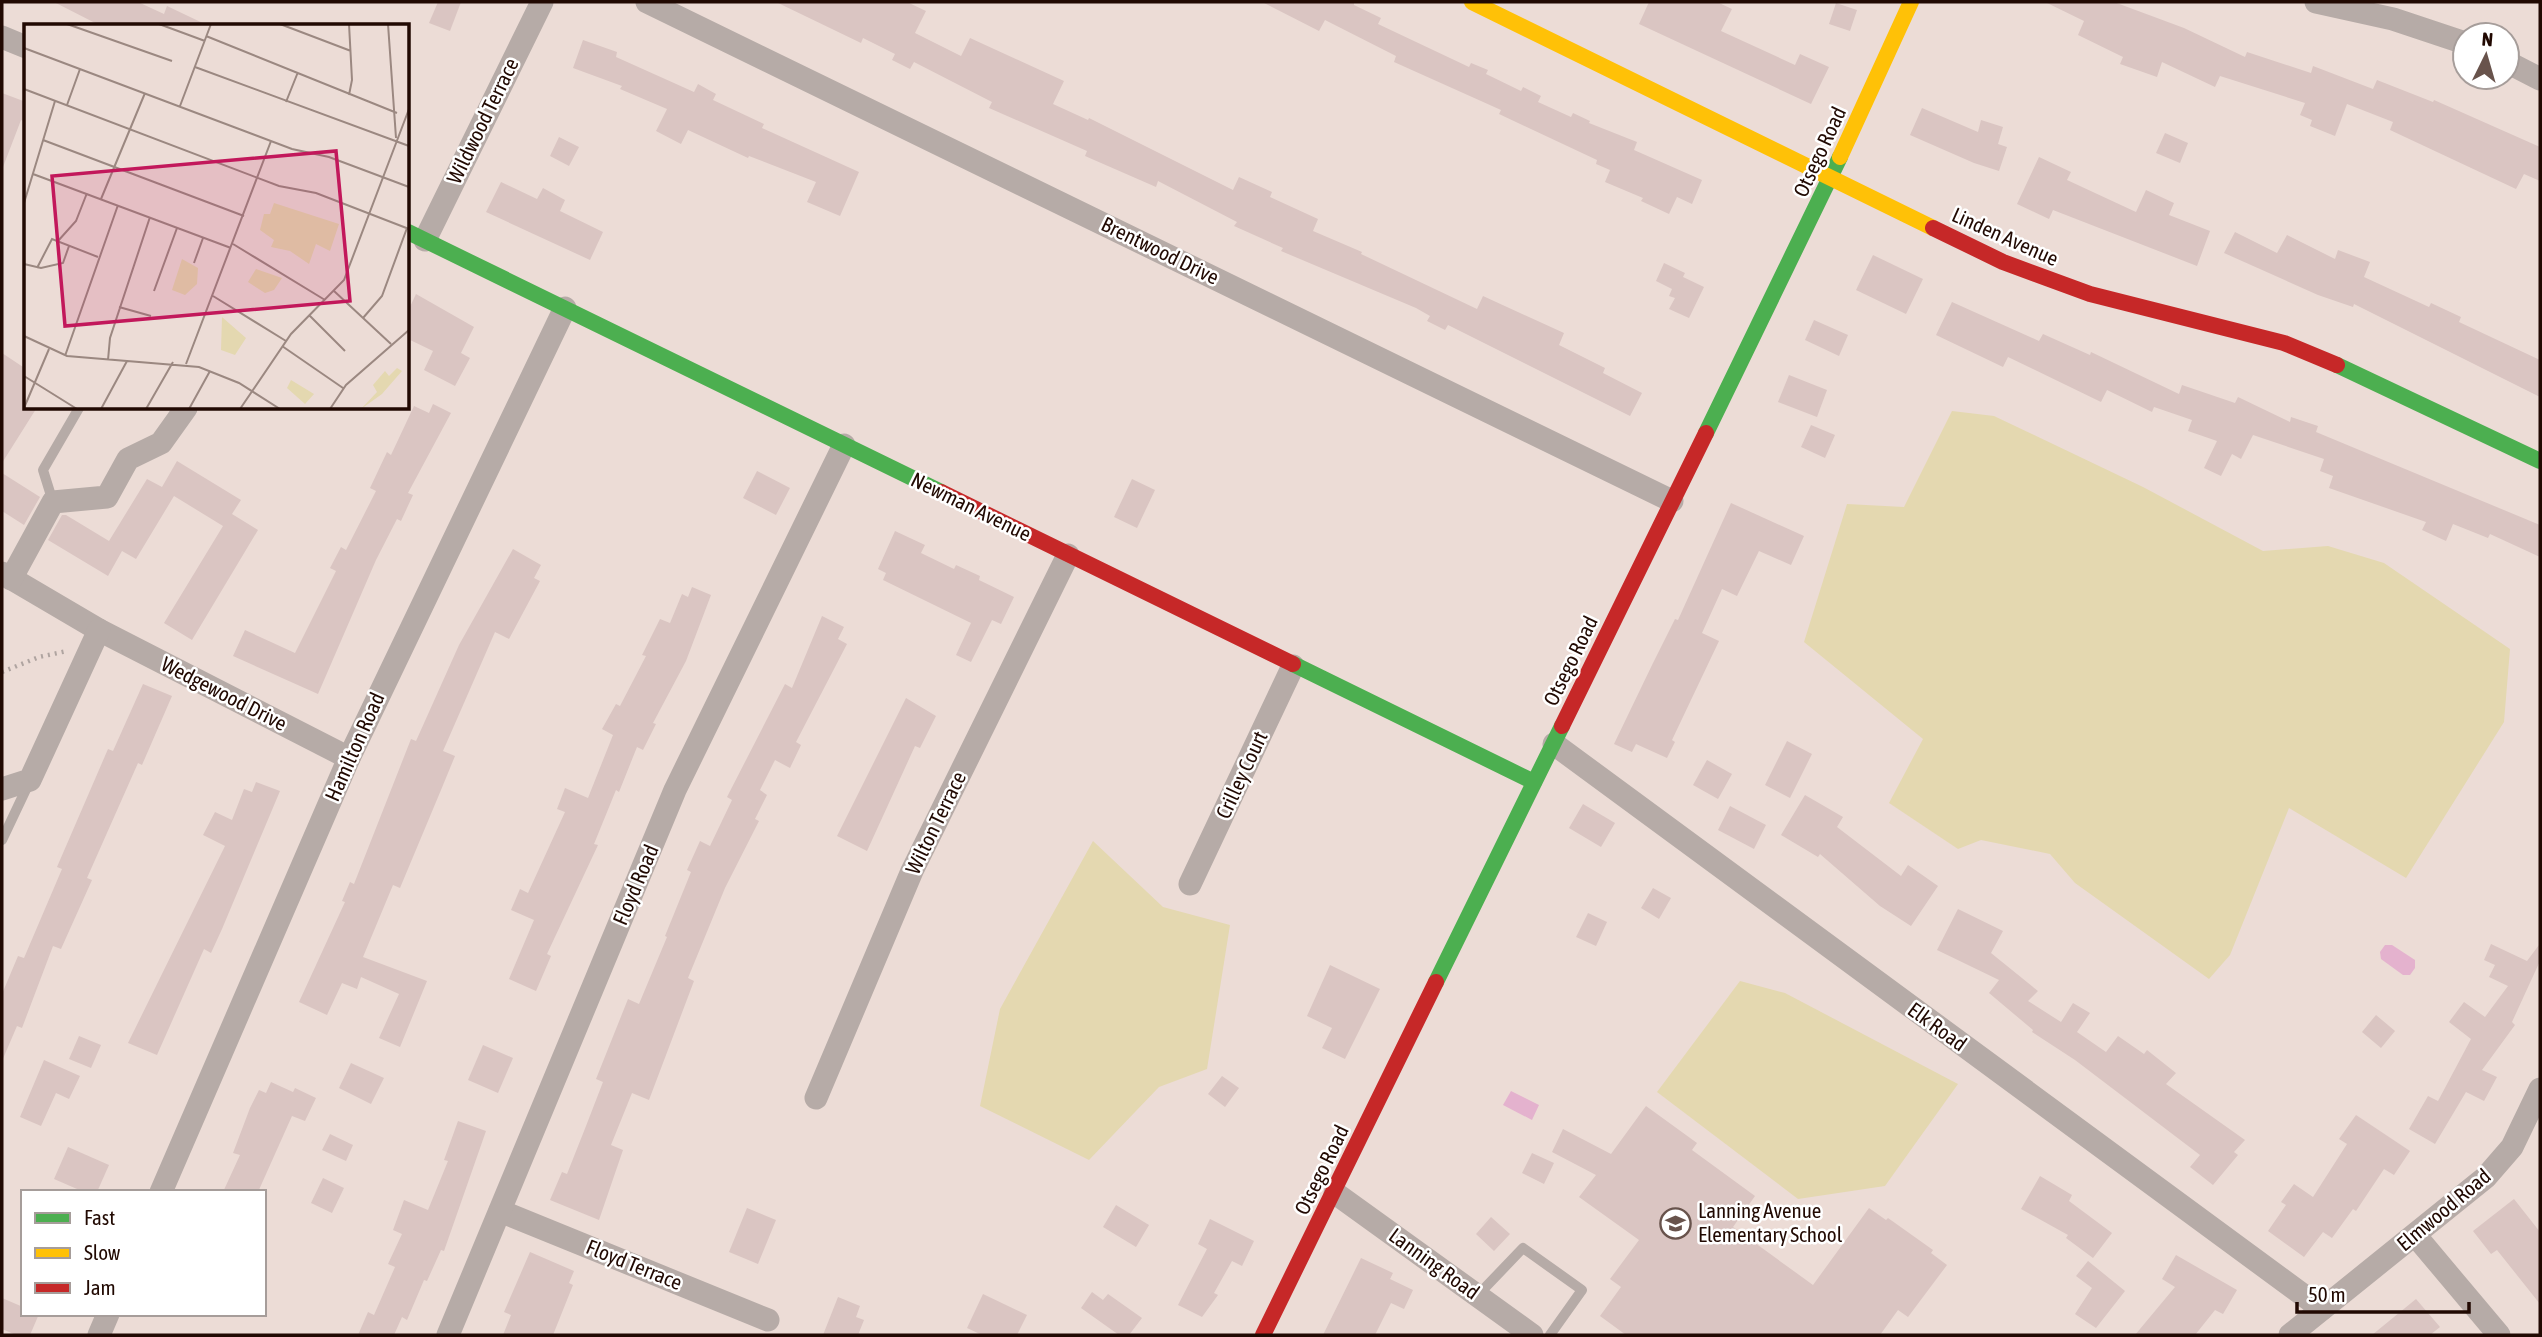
<svg xmlns="http://www.w3.org/2000/svg" width="2542" height="1337" viewBox="0 0 2542 1337" font-family="'Asap Condensed',sans-serif">
  <rect width="100%" height="100%" fill="#ecdcd6"/>
  <g fill="#e4d8b0">
    <path d="M1952,411L1994,416L2143,487L2263,551L2328,546L2384,563L2510,649L2504,722L2406,878L2289,808L2230,955L2209,979L2075,883L2050,854L1981,840L1958,849L1889,803L1923,739L1804,642L1847,504L1904,507Z"/>
    <path d="M1093,841L1163,907L1230,925L1207,1069L1159,1087L1089,1160L980,1106L1000,1009Z"/>
    <path d="M1740,981L1785,993L1958,1084L1885,1186L1798,1199L1657,1092Z"/>
  </g>
  <g fill="#e4b2ce">
    <path d="M2385,945H2392L2415,960V968L2410,975H2403L2381,959L2380,952Z"/>
    <path d="M1511,1091L1539,1105L1532,1120L1503,1105Z"/>
  </g>
  <g fill="#dac5c2">
    <path d="M54,2H138L164,14L167,6L209,26H101Z"/>
    <path d="M438,2H461L450,31L429,23Z"/>
    <path d="M776,2H907L926,11L915,33L961,56L970,38L1064,81L1053,104L1088,120L1089,118L1233,190L1239,177L1272,192L1270,197L1318,219L1313,231L1362,252L1361,254L1477,309L1483,296L1564,333L1559,345L1605,368L1603,373L1642,393L1630,416L1448,325L1445,330L1427,321L1430,316L1416,308L1281,251L1283,248L1234,226L1237,222L1158,181L1156,187L1085,156L1087,151L989,108L992,102L914,62L910,69L892,60L895,54L863,38L861,43Z"/>
    <path d="M1262,2H1354V5L1381,18L1378,24L1469,67L1471,63L1488,70L1486,74L1521,91L1523,87L1541,96L1538,102L1571,117L1573,113L1590,121L1589,123L1637,142L1634,150L1702,180L1692,204L1677,197L1669,214L1641,201L1643,198L1605,182L1610,170L1596,164L1597,160L1499,114L1501,110L1394,62L1396,56L1325,20L1319,31Z"/>
    <path d="M1649,2H1717L1732,9L1721,31L1795,65L1800,54L1829,67L1811,104L1639,24Z"/>
    <path d="M2045,2H2114L2184,28L2245,57L2247,52L2311,73L2313,66L2373,89L2377,80L2433,102L2434,100L2540,147V181L2524,174L2516,189L2390,130L2393,122L2347,104L2335,136L2310,126L2312,120L2300,115L2305,103L2220,76L2215,87L2162,62L2157,77L2120,64L2123,57L2078,35L2084,21Z"/>
    <path d="M1836,3L1857,10L1850,31L1829,24Z"/>
    <path d="M583,40L617,52L616,57L694,92L698,84L716,94L713,100L764,124L762,128L859,172L840,216L807,202L816,182L749,156L748,158L688,130L681,144L656,131L667,109L620,89L622,86L573,68Z"/>
    <path d="M2,93L26,102V122L21,120L3,167Z"/>
    <path d="M1922,108L1978,132L1981,120L2003,127L1998,144L2007,147L1999,171L1974,163L1910,135Z"/>
    <path d="M2165,133L2188,143L2180,163L2156,153Z"/>
    <path d="M559,137L579,147L569,166L550,156Z"/>
    <path d="M2039,157L2071,172L2067,180L2136,212L2146,190L2174,203L2169,215L2210,231L2197,266L2053,210L2049,219L2017,204Z"/>
    <path d="M501,182L537,199L543,188L565,200L560,211L603,232L590,260L486,212Z"/>
    <path d="M2235,232L2277,253L2287,235L2335,259L2338,250L2370,262L2364,277L2429,307L2431,303L2461,317L2459,322L2540,360V397L2354,304L2353,307L2318,295L2224,253Z"/>
    <path d="M1873,255L1923,279L1906,314L1856,290Z"/>
    <path d="M1664,263L1685,273L1683,277L1704,287L1689,318L1669,309L1675,298L1669,296L1672,289L1656,281Z"/>
    <path d="M416,294L474,327L461,353L470,358L455,386L424,370L433,351L408,339V311Z"/>
    <path d="M1952,302L2039,341L2043,334L2090,355L2091,352L2179,394L2182,385L2235,403L2238,397L2290,422L2291,417L2318,426L2316,432L2540,525V557L2490,534L2488,538L2453,524L2446,541L2422,530L2426,522L2329,488L2333,476L2320,471L2324,459L2253,435L2241,459L2232,454L2221,476L2204,468L2217,441L2188,431L2192,420L2154,407L2152,412L2107,390L2101,402L2008,357L2003,367L1936,335Z"/>
    <path d="M1814,320L1848,335L1839,356L1805,340Z"/>
    <path d="M2,353L26,369V408L36,409L2,463Z"/>
    <path d="M1789,375L1827,390L1817,417L1778,402Z"/>
    <path d="M433,404L451,413L408,493L413,495L401,521L397,519L376,560L318,694L233,656L245,630L295,653L336,571L330,568L341,547L346,550L376,491L370,488L387,452L391,455L414,406L429,413Z"/>
    <path d="M1811,425L1835,435L1825,458L1801,447Z"/>
    <path d="M177,461L241,500L232,514L258,530L192,640L164,623L223,526L174,496L136,559L122,551L108,576L48,540L62,515H66L109,541L147,479L162,487Z"/>
    <path d="M757,471L790,488L776,515L743,498Z"/>
    <path d="M2,473L40,497L24,525L2,511Z"/>
    <path d="M1132,479L1155,490L1137,528L1114,517Z"/>
    <path d="M1731,503L1804,536L1791,565L1759,551L1737,596L1722,589L1702,633L1719,641L1672,740L1675,742L1667,758L1636,744L1632,752L1614,744L1653,663L1675,619L1678,620Z"/>
    <path d="M895,531L925,545L921,553L954,569L956,565L980,576L979,580L1014,597L1001,624L992,620L971,662L956,655L971,623L883,580L886,573L878,569Z"/>
    <path d="M513,549L541,565L534,578L540,581L509,639L495,632L443,751L455,756L441,790L400,888L393,885L363,957L427,981L400,1047L379,1038L399,994L361,977L357,989L342,983L327,1015L299,1002L345,902L342,901L350,882L354,884L411,739L416,741L459,645Z"/>
    <path d="M692,587L711,595L686,661L653,723L656,724L643,750L637,747L619,792L616,790L594,844L598,845L547,954L551,956L536,991L509,979L534,920L511,910L520,889L528,893L565,812L557,809L565,788L588,798L613,735L602,729L616,704L620,706L646,656L642,655L660,619L670,623L682,594L688,597Z"/>
    <path d="M822,616L844,627L838,639L847,644L796,742L801,745L790,768L775,760L760,790L767,795L755,819L759,821L725,888L688,978L694,981L649,1100L632,1093L611,1145L623,1150L599,1220L550,1200L562,1172L567,1174L586,1126L603,1082L596,1079L628,999L639,1004L667,937L665,936L691,872L687,870L700,841L710,846L732,800L727,797L785,684L792,688Z"/>
    <path d="M143,684L172,696L142,765L138,763L87,878L92,880L61,949L53,946L22,1028L17,1026L2,1061V994L18,956L24,958L62,869L57,867L108,749L113,751Z"/>
    <path d="M906,698L936,716L920,748L915,746L867,851L837,836Z"/>
    <path d="M1787,741L1812,754L1790,798L1765,785Z"/>
    <path d="M1707,760L1732,774L1718,799L1693,785Z"/>
    <path d="M256,782L280,791L222,929L211,953L204,949L157,1055L128,1043L225,846L203,835L215,812L232,820L244,789L252,792Z"/>
    <path d="M1805,795L1843,817L1837,827L1901,876L1908,865L1938,886L1911,926L1880,906L1820,854L1818,857L1781,835Z"/>
    <path d="M1583,804L1615,823L1601,847L1569,828Z"/>
    <path d="M1730,806L1766,825L1754,849L1718,830Z"/>
    <path d="M1653,888L1671,898L1659,919L1641,908Z"/>
    <path d="M1958,909L2003,931L1991,953L2038,991L2028,1001L2061,1022L2073,1003L2090,1013L2077,1032L2106,1052L2118,1036L2144,1054L2147,1050L2176,1073L2166,1084L2245,1140L2234,1152L2238,1155L2213,1185L2190,1167L2200,1155L2075,1060L2032,1032L2033,1030L1989,993L1999,980L1937,950Z"/>
    <path d="M1588,913L1607,922L1596,946L1576,937Z"/>
    <path d="M2491,944L2527,961L2539,945L2540,961L2512,1022L2515,1025L2482,1070L2497,1077L2484,1101L2466,1092L2435,1144L2409,1129L2428,1096L2438,1101L2471,1039L2449,1022L2464,1002L2485,1017L2508,986L2489,977L2495,965L2484,960Z"/>
    <path d="M1330,965L1380,989L1345,1059L1322,1048L1332,1028L1307,1016Z"/>
    <path d="M2376,1015L2395,1031L2381,1048L2362,1032Z"/>
    <path d="M79,1036L101,1045L91,1068L69,1059Z"/>
    <path d="M483,1045L513,1058L498,1093L468,1080Z"/>
    <path d="M44,1060L80,1076L69,1099L56,1093L41,1126L20,1117Z"/>
    <path d="M351,1063L384,1078L371,1104L339,1088Z"/>
    <path d="M1222,1076L1239,1088L1225,1107L1208,1094Z"/>
    <path d="M271,1082L293,1092L295,1088L316,1098L305,1121L292,1116L258,1192H223L240,1155L233,1153L250,1108L259,1090L266,1093Z"/>
    <path d="M1646,1106L1697,1143L1692,1150L1755,1196L1733,1227L1813,1285L1869,1208L1886,1220L1888,1218L1933,1250L1931,1253L1947,1265L1908,1317L1898,1310L1880,1335H1626L1600,1316L1621,1287L1610,1279L1639,1240L1579,1197L1596,1175L1552,1152L1563,1129L1611,1154Z"/>
    <path d="M2356,1115L2410,1151L2394,1175L2384,1169L2356,1211L2353,1209L2332,1238L2323,1232L2304,1257L2268,1231L2286,1205L2281,1202L2294,1184L2313,1197L2347,1144L2339,1139Z"/>
    <path d="M458,1121L486,1131L444,1251L441,1250L427,1281L424,1280L407,1320L402,1317L394,1335H358L368,1312L374,1315L395,1267L388,1264L402,1234L393,1230L404,1200L428,1210L448,1161L444,1160Z"/>
    <path d="M330,1134L353,1145L346,1161L322,1150Z"/>
    <path d="M68,1147L109,1165L97,1192H84L54,1179Z"/>
    <path d="M1532,1153L1554,1163L1544,1184L1522,1173Z"/>
    <path d="M2040,1176L2072,1195L2069,1201L2112,1233L2093,1258L2066,1238L2068,1235L2021,1209Z"/>
    <path d="M323,1178L344,1188L332,1213L311,1203Z"/>
    <path d="M2514,1199L2540,1232V1304L2497,1250L2491,1254L2473,1231Z"/>
    <path d="M1116,1205L1149,1225L1136,1247L1103,1227Z"/>
    <path d="M747,1208L776,1220L758,1264L729,1252Z"/>
    <path d="M1491,1217L1510,1234L1494,1251L1476,1234Z"/>
    <path d="M1210,1219L1254,1241L1242,1266L1232,1261L1214,1293L1218,1295L1202,1317L1178,1305L1207,1249L1198,1244Z"/>
    <path d="M530,1252L574,1271L569,1283L573,1285L553,1335H503L511,1315L504,1312Z"/>
    <path d="M2176,1255L2237,1290L2223,1314L2215,1310L2195,1335H2135L2175,1287L2162,1279Z"/>
    <path d="M1361,1258L1393,1273L1390,1279L1413,1290L1404,1309L1391,1303L1375,1335H1323Z"/>
    <path d="M2088,1261L2125,1291L2096,1328L2075,1314L2092,1288L2076,1276Z"/>
    <path d="M1092,1292L1103,1300L1108,1294L1142,1318L1129,1335H1119L1081,1308Z"/>
    <path d="M983,1294L1027,1315L1017,1335H982L967,1328Z"/>
    <path d="M838,1297L860,1306L856,1317L864,1320L858,1335H823Z"/>
    <path d="M2,1298L23,1307V1314H39L30,1335H16L2,1329Z"/>
    <path d="M2416,1299L2440,1327L2430,1335H2372Z"/>
  </g>
  <g fill="none" stroke-linecap="round" stroke-linejoin="round">
    <path stroke="#afa4a0" stroke-width="4.5" stroke-dasharray="2 5" stroke-linecap="butt" d="M2,672L39,657L67,651"/>
    <g stroke="#b6aba7" stroke-width="10">
      <path d="M53,502L43,470L79,408"/>
      <path d="M2,840L29,783"/>
      <path d="M1477,1296L1523,1248L1582,1290L1550,1335"/>
    </g>
    <g stroke="#b6aba7" stroke-width="23">
      <path d="M647,2L1672,501"/>
      <path d="M2316,2L2393,19L2465,43"/>
      <path d="M2,37L26,47"/>
      <path d="M2507,62L2540,79"/>
      <path d="M425,240L542,2"/>
      <path d="M2,573L99,630L349,758"/>
      <path d="M11,579L53,502L107,497L128,459L161,443L186,408"/>
      <path d="M1554,744L2322,1309"/>
      <path d="M2,789L30,780L99,630"/>
      <path d="M1190,884L1293,666"/>
      <path d="M816,1098L912,871L1068,555"/>
      <path d="M161,1192L349,758L565,308"/>
      <path d="M1335,1193L1532,1335"/>
      <path d="M500,1211L768,1320"/>
      <path d="M2415,1235L2499,1335"/>
      <path d="M99,1335L108,1314"/>
      <path d="M448,1335L675,790L844,445"/>
      <path d="M2290,1335L2486,1177L2512,1147L2540,1089"/>
    </g>
    <g stroke="#4caf50" stroke-width="16">
      <path d="M408,232L941,492"/>
      <path d="M2337,365L2540,461"/>
      <path d="M1706,433L1840,157"/>
      <path d="M1293,664L1534,782"/>
      <path d="M1436,982L1562,726"/>
    </g>
    <g stroke="#ffc107" stroke-width="16">
      <path d="M1472,2L1933,228"/>
      <path d="M1840,157L1911,2"/>
    </g>
    <g stroke="#c62828" stroke-width="16">
      <path d="M1933,228L2003,262L2090,294L2284,343L2337,365"/>
      <path d="M941,492L1293,664"/>
      <path d="M1562,726L1706,433"/>
      <path d="M1263,1335L1436,982"/>
    </g>
  </g>
  <defs>
    <symbol id="school-ring" viewBox="-11 -11 22 22"><circle r="9.5" fill="#fff" stroke="#68534c" stroke-width="1.5"/><path d="M0-5L7-2L0 1L-7-2ZM-4 1L0 2.5L4 1V4Q0 6-4 4Z" fill="#68534c"/></symbol>
  </defs>
  <g fill-rule="evenodd">
    <use href="#school-ring" x="1658" y="1206" width="35" height="35"/>
  </g>
  <g text-anchor="middle" stroke-width="5" stroke-linejoin="round" paint-order="stroke">
    <g font-size="21" fill="#210902" stroke="#fff">
      <text transform="translate(483 121) rotate(-64)" y="7">Wildwood Terrace</text>
      <text transform="translate(1820 152) rotate(-65)" y="7">Otsego Road</text>
      <text transform="translate(2005 237) rotate(24)" y="7">Linden Avenue</text>
      <text transform="translate(1160 251) rotate(26)" y="7">Brentwood Drive</text>
      <text transform="translate(971 507) rotate(26)" y="7">Newman Avenue</text>
      <text transform="translate(1571 661) rotate(-64)" y="7">Otsego Road</text>
      <text transform="translate(224 694) rotate(27)" y="7">Wedgewood Drive</text>
      <text transform="translate(355 747) rotate(-66)" y="7">Hamilton Road</text>
      <text transform="translate(1242 775) rotate(-65)" y="7">Crilley Court</text>
      <text transform="translate(936 823) rotate(-64)" y="7">Wilton Terrace</text>
      <text transform="translate(636 885) rotate(-67)" y="7">Floyd Road</text>
      <text transform="translate(1937 1027) rotate(36)" y="7">Elk Road</text>
      <text transform="translate(1322 1170) rotate(-64)" y="7">Otsego Road</text>
      <text transform="translate(2444 1210) rotate(-40)" y="7">Elmwood Road</text>
      <text transform="translate(1434 1264) rotate(36)" y="7">Lanning Road</text>
      <text transform="translate(634 1265) rotate(22)" y="7">Floyd Terrace</text>
    </g>
    <g font-size="21" fill="#210902" stroke="#fff" text-anchor="start">
      <text x="1698" y="1218">Lanning Avenue<tspan x="1698" dy="24">Elementary School</tspan></text>
    </g>
  </g>
  <g transform="translate(24 24)">
    <rect width="385" height="385" fill="#ecdcd6"/>
    <path d="M250,179L315,200L306,227L292,220L285,240L266,227L247,223L250,216L236,206L240,190H246ZM158,235L174,244L173,260L161,271L148,266ZM232,245L258,254L250,266L241,269L224,258ZM198,293L222,314L211,331L197,326ZM373,344L378,347L358,370L337,385L353,368L349,361L361,347L365,352ZM267,356L290,370L281,380L263,364Z" fill="#e4d8b0"/>
    <path fill="none" stroke="#9b8881" stroke-width="2" d="M43,0L148,37M135,0L181,17M256,0L327,27M364,0L372,114M182,12L373,89M0,24L268,125L305,133L385,163M171,43L385,122M0,65L255,162L292,169L385,205M325,71L328,56L325,0M262,78L274,48M43,81L56,45M156,82L187,0M19,116L220,192M9,150L207,224M77,175L121,69M0,179L31,77M34,217L52,197L63,169M209,220L301,276M170,239L179,214M0,240L17,244L39,239L45,222M13,244L28,215L74,233M130,267L153,204M310,267L367,320M189,272L262,317M95,283L127,292M285,291L321,327M339,294L358,272L383,204M0,312L43,332L175,343L215,359L256,385M258,322L319,364M41,332L94,181M84,336L86,314L126,193M162,340L247,117M0,352L53,385M0,384L25,325M77,385L103,337M122,385L149,338M165,385L186,347M216,385L267,310L320,256L385,85M306,385L322,361L385,306"/>
    <path fill="#c2185b" fill-opacity="0.15" stroke="#c2185b" stroke-width="3.5" d="M312,127L326,277L41,302L28,152Z"/>
    <rect width="385" height="385" fill="none" stroke="#210902" stroke-width="3.5"/>
  </g>
  <rect width="2542" height="1337" fill="none" stroke="#210902" stroke-width="7"/>
  <rect x="21" y="1190" width="245" height="126" fill="#ffffff" stroke="#a69d9a" stroke-width="2"/>
  <rect x="35" y="1213" width="35" height="10" fill="#4caf50" stroke="#a69d9a" stroke-width="2"/>
  <text x="84" y="1225" font-size="21" fill="#210902">Fast</text>
  <rect x="35" y="1248" width="35" height="10" fill="#ffc107" stroke="#a69d9a" stroke-width="2"/>
  <text x="84" y="1260" font-size="21" fill="#210902">Slow</text>
  <rect x="35" y="1283" width="35" height="10" fill="#c62828" stroke="#a69d9a" stroke-width="2"/>
  <text x="84" y="1295" font-size="21" fill="#210902">Jam</text>
  <g transform="translate(2486 56) rotate(5)"><circle r="33" fill="#ffffff" stroke="#a69d9a" stroke-width="2"/>
  <path d="M0-5L12 26L0 18L-12 26Z" fill="#68534c"/>
  <text y="-10" font-size="19" font-weight="bold" text-anchor="middle" fill="#210902">N</text>
  </g>
  <path d="M2297 1302v10h172v-10" fill="none" stroke="#210902" stroke-width="3.5"/>
  <text x="2308" y="1302" font-size="21" fill="#210902" stroke="#ffffff" stroke-width="5" paint-order="stroke">50 m</text>
</svg>
